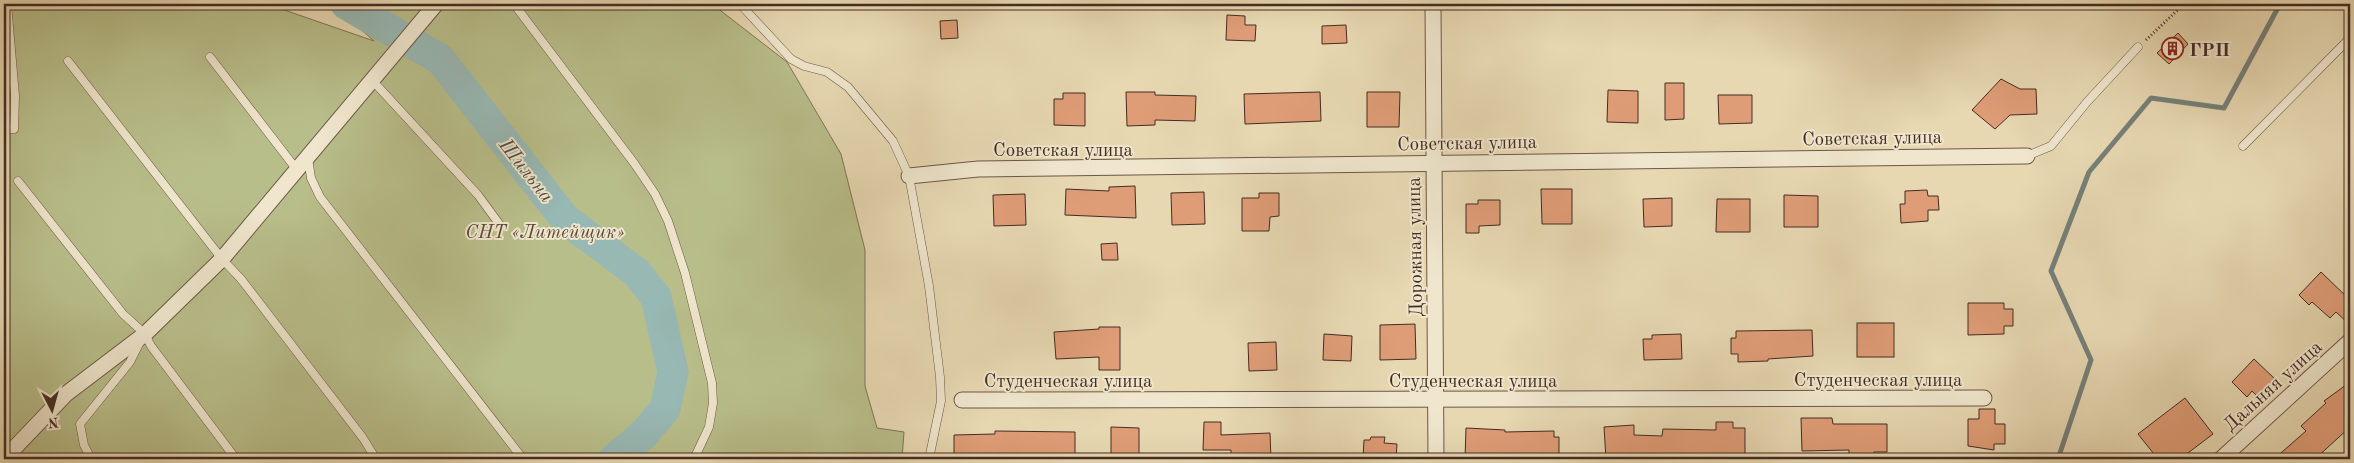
<svg xmlns="http://www.w3.org/2000/svg" width="2354" height="463" viewBox="0 0 2354 463" font-family="'Old Standard TT',serif">
  <rect width="100%" height="100%" fill="#e7d8b2"/>
  <filter id="stains"><feTurbulence type="fractalNoise" baseFrequency=".004" numOctaves="4"/><feColorMatrix values="0 0 0 0 .2 0 0 0 0 .09 0 0 0 0 .02 0 0 0 .5 -.17"/></filter>
  <radialGradient id="worn" r=".72"><stop offset=".6" stop-color="#630" stop-opacity="0"/><stop offset="1" stop-color="#630" stop-opacity=".3"/></radialGradient>
  <path fill="#b8be8a" stroke="#7e7556" d="M4,4H267L374,41L332,4H712L787,62L841,154L865,250V386L877,428L904,432L902,459H4Z"/>
  <g fill="none" stroke-linecap="round" stroke-linejoin="round">
    <path stroke="#76807a" stroke-width="5" d="M2058,459L2091,360L2051,271L2089,172L2151,98L2224,108L2280,4"/>
    <path stroke="#98b8b4" stroke-width="31" d="M346,4L440,59L565,219L636,272L656,297L673,372L665,409L643,435L614,459"/>
  </g>
  <g fill="#df9d77" stroke="#442c23">
    <path d="M1227,15L1245,16V25H1256L1255,41L1226,40Z"/>
    <path d="M957,20L958,38L941,39L940,21Z"/>
    <path d="M1346,25L1347,43L1322,44V26Z"/>
    <path d="M2178,33L2188,44L2169,64L2157,53Z"/>
    <path d="M2001,79L2020,89H2036L2037,114L2010,115L1995,129L1972,110Z"/>
    <path d="M1665,83H1684V119L1665,120Z"/>
    <path d="M1608,90L1638,91V123L1607,122Z"/>
    <path d="M1126,92H1155V95L1196,96L1195,121L1155,120V125L1127,126Z"/>
    <path d="M1320,92L1321,121L1245,124L1244,94Z"/>
    <path d="M1367,92H1400L1399,127H1367Z"/>
    <path d="M1063,93H1085V126L1054,125V99H1063Z"/>
    <path d="M1718,95H1752V123L1719,124Z"/>
    <path d="M1135,186L1136,218L1065,215L1066,189L1109,191V187Z"/>
    <path d="M1541,189H1572V224H1542Z"/>
    <path d="M1927,190L1928,196H1938L1939,210H1928V221L1901,223L1900,204H1905V191Z"/>
    <path d="M1204,192L1205,224L1172,225L1171,193Z"/>
    <path d="M1259,193H1279V216L1270,217L1269,231H1242V198H1259Z"/>
    <path d="M1025,194L1026,225L994,226L993,195Z"/>
    <path d="M1784,195L1818,196V227H1784Z"/>
    <path d="M1672,198V226L1644,227L1643,199Z"/>
    <path d="M1717,199H1750V232H1716Z"/>
    <path d="M1478,200H1500V225L1479,226V233H1466V204H1478Z"/>
    <path d="M1117,243L1118,260H1102L1101,244Z"/>
    <path d="M2321,272L2350,300V325L2336,312L2330,318L2312,302L2309,305L2299,295Z"/>
    <path d="M1968,303H2004V309H2013V326H2004V334L1968,335Z"/>
    <rect x="1857" y="323" width="37" height="34"/>
    <path d="M1415,324L1416,359L1380,360V325Z"/>
    <path d="M1099,327H1120V370H1099V357L1056,359L1054,332L1099,329Z"/>
    <path d="M1812,330L1813,356L1768,359V361L1738,362V354H1731V338H1736V331Z"/>
    <path d="M1324,334L1352,336L1351,361L1323,360Z"/>
    <path d="M1681,334L1682,359L1644,360L1643,339H1652V335Z"/>
    <path d="M1276,342L1277,370L1249,371L1248,343Z"/>
    <path d="M2254,359L2276,380L2259,398L2252,391L2247,397L2232,382Z"/>
    <path d="M2350,382V427L2315,459H2274L2306,431L2301,426L2326,403L2324,401Z"/>
    <path d="M2185,398L2213,434L2180,459H2158L2138,434Z"/>
    <path d="M1979,409H1995V424H2005V444H1994V450L1968,446V419H1979Z"/>
    <path d="M1801,418H1832L1833,424H1887V452H1874V458L1849,459V450L1802,451Z"/>
    <path d="M1204,422H1221V435L1270,433L1271,459L1231,458V450H1203Z"/>
    <path d="M1716,422H1733V428H1745V459H1606L1604,427L1634,425V435L1662,436L1663,429L1716,430Z"/>
    <path d="M1111,427L1139,428V459H1111Z"/>
    <path d="M1466,428L1505,430V432L1554,431V437H1559V459H1465Z"/>
    <path d="M995,431L1075,432V459H954V435L995,434Z"/>
    <path d="M1371,437H1385L1384,443L1397,444L1396,459H1363L1364,440H1370Z"/>
  </g>
  <g fill="none" stroke-linecap="round" stroke-linejoin="round">
    <defs>
      <g id="service">
        <path d="M514,4L634,163L655,194L668,221L685,273L712,383L713,403L709,427L694,459"/>
        <path d="M740,4L791,59L804,66L827,72L848,87L893,141L909,176L929,286L940,377L941,401L929,459"/>
        <path d="M210,57L297,170"/>
        <path d="M68,61L222,259L241,279L363,438L376,459"/>
        <path d="M372,80L478,195L500,225"/>
        <path d="M4,129H14L15,96L7,4"/>
        <path d="M2243,146L2350,38"/>
        <path d="M2027,156L2051,146L2087,102L2138,47"/>
        <path d="M308,158L311,178L320,197L523,459"/>
        <path d="M18,181L123,314L145,334L151,346L236,459"/>
        <path d="M91,459L84,445L80,424L130,362L140,342"/>
      </g>
      <g id="minor">
        <path d="M1433,4L1436,459"/>
        <path d="M909,176L978,169L2027,156"/>
        <path d="M962,400L1984,398"/>
        <path d="M4,459L66,394L145,334L222,259L436,4"/>
        <path d="M2221,459L2350,341"/>
      </g>
    </defs>
    <use href="#service" stroke="#6d5747" stroke-width="9"/>
    <use href="#minor" stroke="#6d5747" stroke-width="17"/>
    <path stroke="#442c23" stroke-width="3" stroke-dasharray="1 2.5" stroke-linecap="butt" d="M2146,40L2184,4"/>
    <use href="#service" stroke="#efe6cd" stroke-width="8"/>
    <use href="#minor" stroke="#efe6cd" stroke-width="15"/>
  </g>
  <defs>
    <symbol id="building-ring" viewBox="-11 -11 22 22"><circle r="9.5" fill="#efe6cd" stroke="#8f2418" stroke-width="1.5"/><path d="M-4-6H4V6H1V3H-1V6H-4ZM-2.5-4.3h1.7v1.8h-1.7ZM.8-4.3h1.7v1.8H.8ZM-2.5-1h1.7V.8h-1.7ZM.8-1h1.7V.8H.8Z" fill="#8f2418"/></symbol>
  </defs>
  <g fill-rule="evenodd">
    <use href="#building-ring" x="2160" y="36" width="25" height="25"/>
  </g>
  <g text-anchor="middle" stroke-width="4" stroke-linejoin="round" paint-order="stroke">
    <g font-size="19" font-weight="bold" fill="#442c23" stroke="#efe6cd" text-anchor="start">
      <text x="2189" y="56">ГРП</text>
    </g>
    <g font-size="19" fill="#442c23" stroke="#efe6cd">
      <text transform="translate(1872 137) rotate(-1)" y="7">Советская улица</text>
      <text transform="translate(1467 142) rotate(-1)" y="7">Советская улица</text>
      <text x="1063" y="156">Советская улица</text>
      <text transform="translate(1414 247) rotate(-91)" y="7">Дорожная улица</text>
      <text x="1878" y="386">Студенческая улица</text>
      <text x="1068" y="387">Студенческая улица</text>
      <text x="1473" y="387">Студенческая улица</text>
      <text transform="translate(2272 385) rotate(-42)" y="7">Дальняя улица</text>
    </g>
    <g font-size="19" font-style="italic" fill="#5b4938" stroke="#efe6cd">
      <text x="545" y="238">СНТ «Литейщик»</text>
    </g>
    <g font-size="20" font-style="italic" fill="#554840" stroke="#efe6cd">
      <text transform="translate(527 170) rotate(52)" y="7">Шильна</text>
    </g>
  </g>
  <rect width="2354" height="463" fill="none" stroke="#e7d8b2" stroke-width="20"/>
  <rect x="5" y="5" width="2344" height="453" fill="none" stroke="#442c23" stroke-width="2.5"/>
  <rect x="10" y="10" width="2334" height="443" fill="none" stroke="#442c23"/>
  <g transform="translate(52 410) rotate(174)" stroke="#efe6cd" stroke-width="4" paint-order="stroke">
  <path d="M0-4L9 19L0 12L-9 19Z" fill="#442c23"/>
  <text y="-8" font-size="14" font-weight="bold" text-anchor="middle" fill="#442c23">N</text>
  </g>
  <rect width="100%" height="100%" filter="url(#stains)"/>
  <rect width="100%" height="100%" fill="url(#worn)"/>
</svg>
